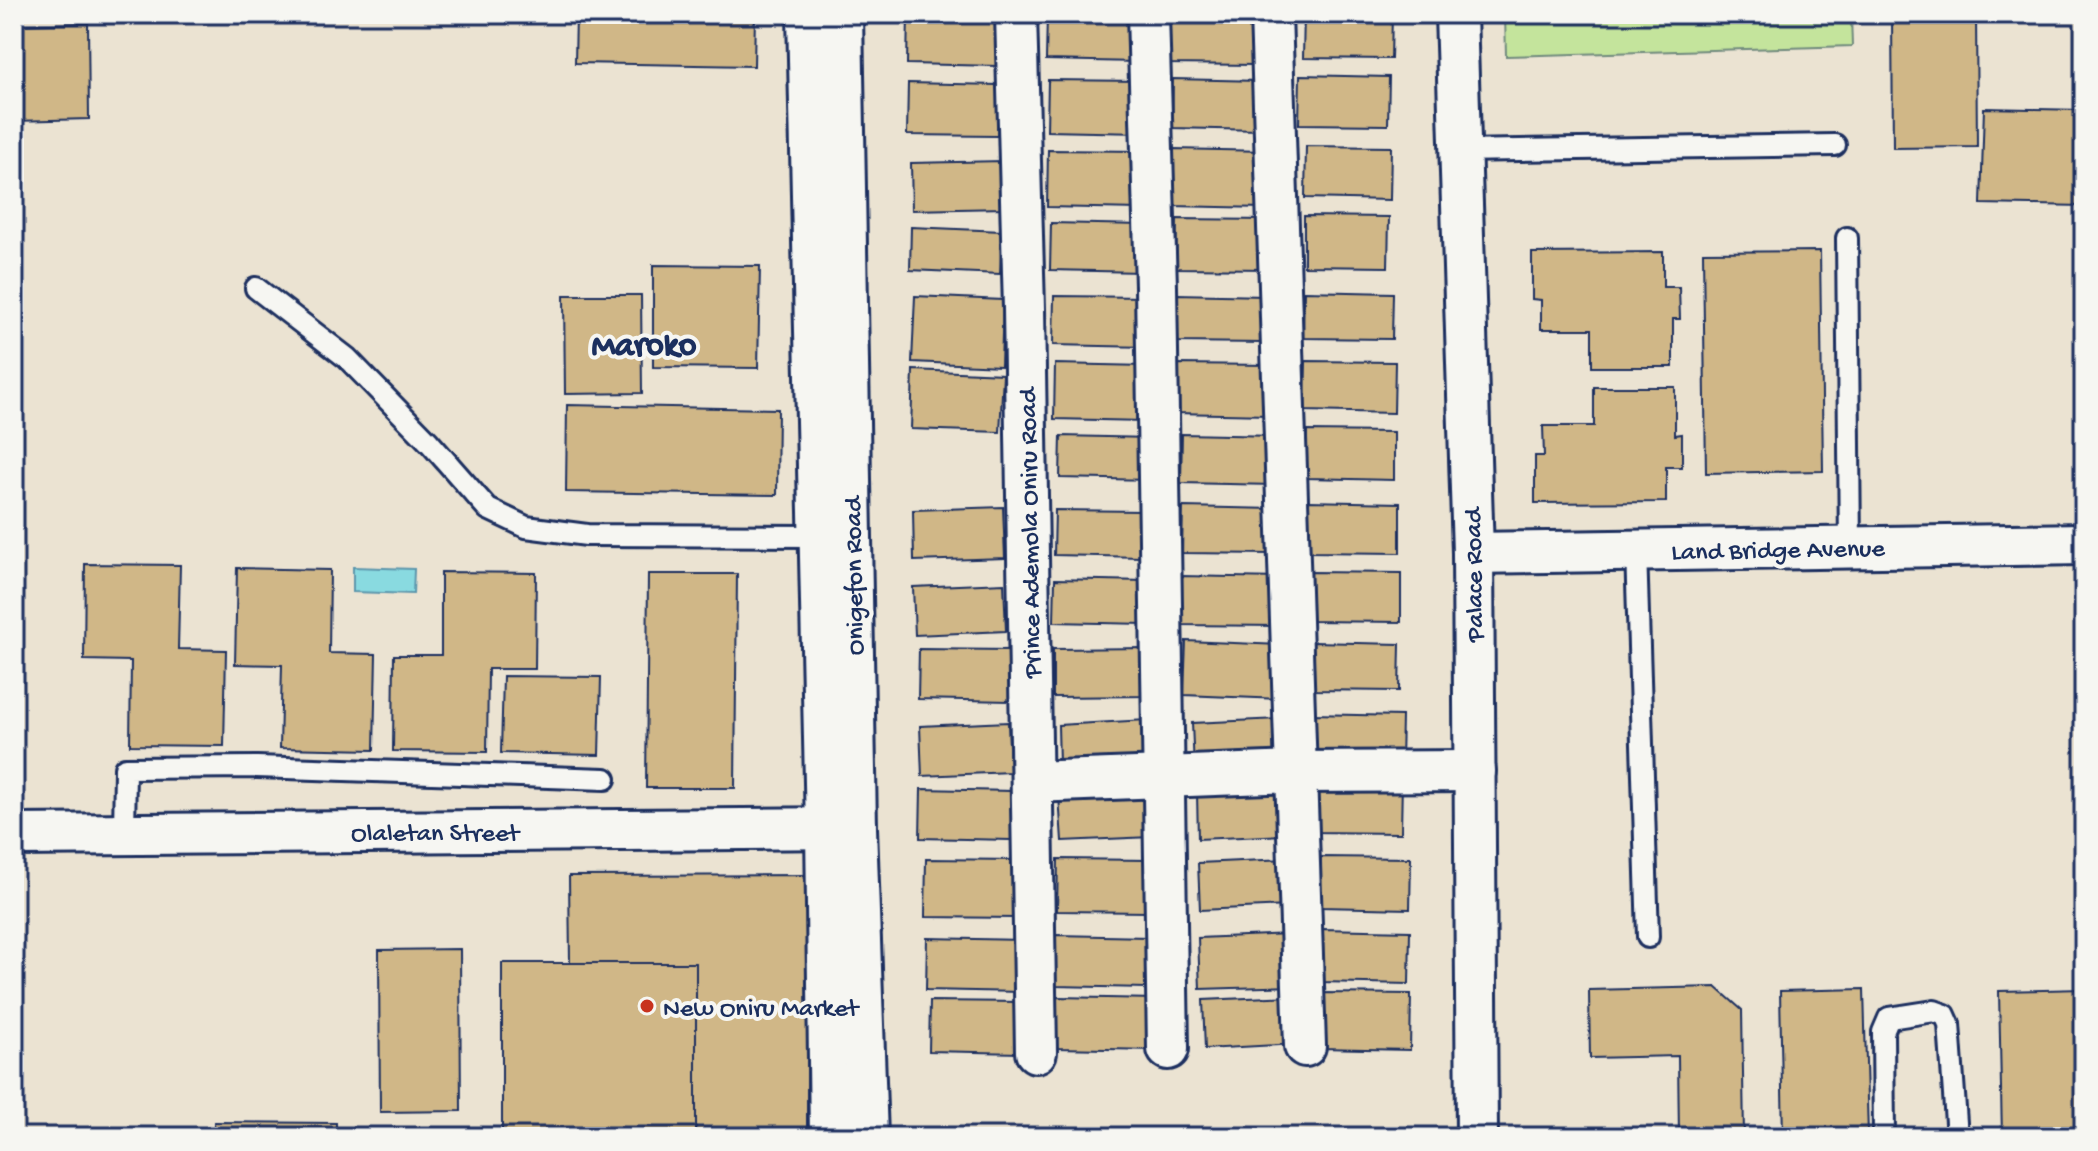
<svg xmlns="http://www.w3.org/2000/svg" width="2098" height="1151" viewBox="0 0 2098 1151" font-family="'Gochi Hand',sans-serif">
  <rect width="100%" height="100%" fill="#ebe3d2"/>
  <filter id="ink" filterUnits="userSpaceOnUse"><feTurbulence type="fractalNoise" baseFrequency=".0125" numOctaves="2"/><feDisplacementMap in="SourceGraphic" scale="16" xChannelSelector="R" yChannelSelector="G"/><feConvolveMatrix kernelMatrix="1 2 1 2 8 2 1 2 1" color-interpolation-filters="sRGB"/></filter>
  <g filter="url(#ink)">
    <path fill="#c4e49c" stroke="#708a7d" stroke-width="2" d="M1505,14H1851L1852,46L1506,56Z"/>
    <path fill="#89dae0" stroke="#5d96ac" stroke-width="2" d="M353,567L414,569L413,594L353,592Z"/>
    <g fill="#d0b787" stroke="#1b2f5e" stroke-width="2">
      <path d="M576,14H755L754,66L575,63Z"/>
      <path d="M908,14H1000L999,66L907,64Z"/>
      <path d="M1047,14L1138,15L1137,62L1046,60Z"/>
      <path d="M1167,14H1258L1257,65L1166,64Z"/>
      <path d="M1304,14H1392L1391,59L1303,58Z"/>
      <path d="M1892,14H1976L1977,147L1893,148Z"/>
      <path d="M88,23L89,119L14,121V25Z"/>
      <path d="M1300,75L1389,77L1388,125L1299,124Z"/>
      <path d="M1173,79L1261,81L1260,130L1172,128Z"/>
      <path d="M1048,80L1142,81L1141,133L1047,131Z"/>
      <path d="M908,83L998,85L997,136L907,135Z"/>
      <path d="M1984,108L2084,110V206L1981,204Z"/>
      <path d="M1306,146L1391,147L1390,200L1305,198Z"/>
      <path d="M1173,149L1266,151L1265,208L1172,206Z"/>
      <path d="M1048,150L1141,151L1140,209L1047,207Z"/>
      <path d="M1003,161L1004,208L912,210L911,163Z"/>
      <path d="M1304,216L1389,217L1388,267L1304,266Z"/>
      <path d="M1177,219L1269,220L1268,269L1176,268Z"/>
      <path d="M1051,223L1143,225L1142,272L1050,270Z"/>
      <path d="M911,227L1002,231L1000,274L910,270Z"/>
      <path d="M1820,251L1823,471L1706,473L1703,252Z"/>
      <path d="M1663,252V287H1679L1680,319H1673V367H1592V329H1541V300L1532,299V253Z"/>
      <path d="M653,265L760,266L758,368L653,367Z"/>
      <path d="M1304,291L1393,293L1392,339L1303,338Z"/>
      <path d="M1176,294L1266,296L1265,343L1175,342Z"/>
      <path d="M564,295H641L642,393L565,394Z"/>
      <path d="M915,296L1003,300L1001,366L912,362Z"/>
      <path d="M1054,296L1149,297L1148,347L1053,345Z"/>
      <path d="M1306,361L1395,362L1394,413L1305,411Z"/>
      <path d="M1055,364L1147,366L1146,421L1054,419Z"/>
      <path d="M1175,364L1271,365L1270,415L1174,413Z"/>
      <path d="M913,370L1003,374L1000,432L911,429Z"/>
      <path d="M1594,387H1675V435L1682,434V467H1666V502L1535,503V456H1544L1543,426H1594Z"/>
      <path d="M567,405L778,409L777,495L566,492Z"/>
      <path d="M1307,431L1394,432V480L1306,478Z"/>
      <path d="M1182,434L1276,436L1275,485L1181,483Z"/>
      <path d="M1061,436L1152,438L1151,480L1060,478Z"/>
      <path d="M1308,501L1400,503V553L1307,552Z"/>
      <path d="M1003,507L1005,558L914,561L913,510Z"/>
      <path d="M1183,507L1276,509L1275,554L1182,553Z"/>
      <path d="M1055,510L1143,511L1142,557L1054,555Z"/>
      <path d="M85,564L180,565L178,649L226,650L224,746L130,745L131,661L84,660Z"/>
      <path d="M237,568L330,570L329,653L376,654L374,750L280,748L282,665L235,664Z"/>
      <path d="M441,572L536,573L535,669H488L487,752L393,751L394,655H441Z"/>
      <path d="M1311,572L1401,573V622L1311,621Z"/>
      <path d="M648,574H737L735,788H646Z"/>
      <path d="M1181,576L1281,578L1280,626L1180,625Z"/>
      <path d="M1055,579L1146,581V624L1054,622Z"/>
      <path d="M1004,583L1006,631L915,635L913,587Z"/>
      <path d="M1186,641L1284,645L1281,699L1184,695Z"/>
      <path d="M1312,642L1400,644L1399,691L1311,690Z"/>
      <path d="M1148,648L1149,696L1053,697V649Z"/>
      <path d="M919,649L1011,650L1010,701L918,699Z"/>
      <path d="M503,676L601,677L599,755L501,753Z"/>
      <path d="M1311,714L1402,716L1401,762L1310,760Z"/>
      <path d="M1279,719L1281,765L1194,769L1192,723Z"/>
      <path d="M1147,720L1149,760L1059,764L1058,725Z"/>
      <path d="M1008,722L1010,772L922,776L920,726Z"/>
      <path d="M1312,779L1402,780L1401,833L1311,832Z"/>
      <path d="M921,789L1012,791L1011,840L920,838Z"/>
      <path d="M1283,789L1285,835L1198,839L1197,793Z"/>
      <path d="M1149,792L1151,837L1062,841L1059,796Z"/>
      <path d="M1321,857L1411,858L1410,909L1320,907Z"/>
      <path d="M926,859L1018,860L1017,918L925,917Z"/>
      <path d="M1058,859L1150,860V912L1057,911Z"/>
      <path d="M1287,859L1289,906L1200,910L1198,863Z"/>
      <path d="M807,875V1137H696V963H570L569,876Z"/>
      <path d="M1321,929L1410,931L1409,984L1320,982Z"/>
      <path d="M1290,934L1293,986L1200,989L1198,938Z"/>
      <path d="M1056,935L1148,937L1147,988L1055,986Z"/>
      <path d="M927,938L1023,940L1022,992L926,990Z"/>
      <path d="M460,949L461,1111L380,1112L379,950Z"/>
      <rect x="502" y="963" width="194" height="174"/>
      <path d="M1716,987L1742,1010L1744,1137H1679L1678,1056L1590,1058L1589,990Z"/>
      <path d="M1864,989L1868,1137H1783L1780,991Z"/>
      <path d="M2083,989L2084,1137H2002L1999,991Z"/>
      <path d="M1321,993L1411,994L1410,1050L1320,1048Z"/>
      <path d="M1292,996L1295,1044L1205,1049L1203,1000Z"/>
      <path d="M1057,997L1156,999L1155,1050L1057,1048Z"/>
      <path d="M930,1001L1022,1002L1021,1053L929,1051Z"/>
      <path d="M214,1122L336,1123V1137H214Z"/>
    </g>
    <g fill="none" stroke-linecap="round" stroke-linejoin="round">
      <defs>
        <g id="service">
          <path d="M1459,151L1835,145"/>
          <path d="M1847,238L1850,547"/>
          <path d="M256,288L347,358L429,442L488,509L526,527L587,535L820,536"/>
          <path d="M1636,550L1648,937"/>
          <path d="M124,834L125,768L257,767L605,779"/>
          <path d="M1884,1137L1883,1032L1889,1018L1934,1011L1945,1015L1949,1024L1957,1137"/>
        </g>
        <g id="minor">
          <path d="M808,14L826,828L830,1137"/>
          <path d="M842,14L856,828L867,1137"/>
          <path d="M1016,14L1024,309L1036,1052"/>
          <path d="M1148,14L1156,287L1168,1049"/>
          <path d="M1271,14L1305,1046"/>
          <path d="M1456,14L1473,553L1477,1137"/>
          <path d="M1473,553L2084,544"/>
          <path d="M1032,782L1296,772L1475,771"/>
          <path d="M14,835L852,828"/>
        </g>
      </defs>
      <use href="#service" stroke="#1b2f5e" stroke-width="26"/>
      <use href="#minor" stroke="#1b2f5e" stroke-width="46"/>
      <use href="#service" stroke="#f6f6f2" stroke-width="20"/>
      <use href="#minor" stroke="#f6f6f2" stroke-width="40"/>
    </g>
  </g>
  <circle fill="#c8321e" stroke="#f6f6f2" stroke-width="3" cx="647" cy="1006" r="8"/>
  <g text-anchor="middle" stroke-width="8" stroke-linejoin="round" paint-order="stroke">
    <g font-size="26" fill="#1b2f5e" stroke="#f6f6f2">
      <text transform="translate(1028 533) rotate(-91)" y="9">Prince Ademola Oniru Road</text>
      <text transform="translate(1778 548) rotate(-1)" y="9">Land Bridge Avenue</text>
      <text transform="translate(1472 575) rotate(-91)" y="9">Palace Road</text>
      <text transform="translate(852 576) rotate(-91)" y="9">Onigefon Road</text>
      <text x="435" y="840">Olaletan Street</text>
    </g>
    <g font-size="26" fill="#1b2f5e" stroke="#f6f6f2" text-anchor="start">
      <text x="663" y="1015">New Oniru Market</text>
    </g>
    <g font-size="34" font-weight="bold" fill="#1b2f5e" stroke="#f6f6f2">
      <text x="644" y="354">Maroko</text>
    </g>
  </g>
  <rect width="2098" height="1151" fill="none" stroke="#f6f6f2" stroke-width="48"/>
  <rect x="24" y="24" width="2050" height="1103" fill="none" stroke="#1b2f5e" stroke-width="3" filter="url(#ink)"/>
</svg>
